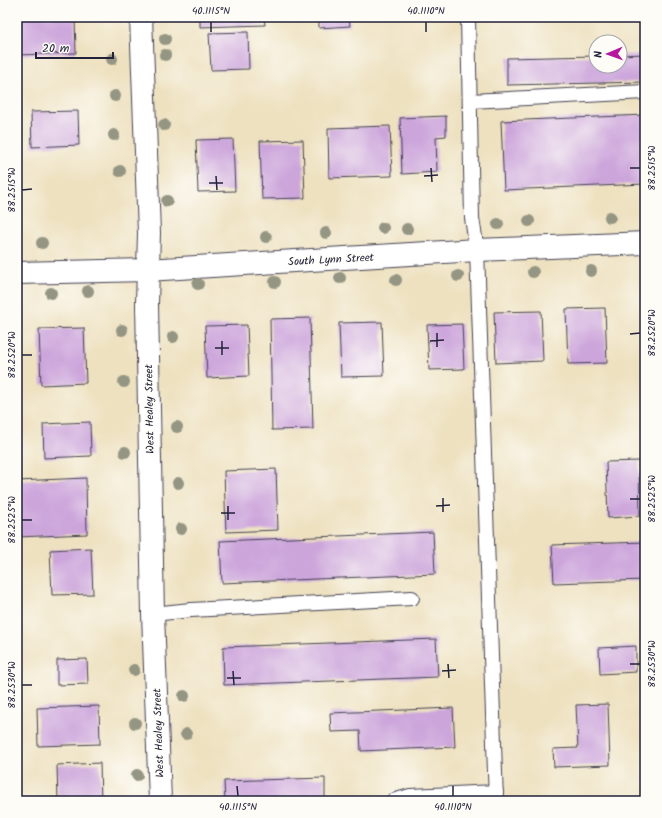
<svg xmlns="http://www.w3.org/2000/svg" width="662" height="818" viewBox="0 0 662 818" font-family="Kalam,sans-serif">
  <rect width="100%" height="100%" fill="#fdfcf7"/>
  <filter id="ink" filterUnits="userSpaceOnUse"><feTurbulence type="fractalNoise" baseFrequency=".025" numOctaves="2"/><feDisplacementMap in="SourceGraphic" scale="8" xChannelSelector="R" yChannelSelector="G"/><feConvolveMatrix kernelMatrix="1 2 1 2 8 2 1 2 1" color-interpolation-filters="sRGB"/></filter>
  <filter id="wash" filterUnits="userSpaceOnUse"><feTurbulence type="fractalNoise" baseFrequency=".012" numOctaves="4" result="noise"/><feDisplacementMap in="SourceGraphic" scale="16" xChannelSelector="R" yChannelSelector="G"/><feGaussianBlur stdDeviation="0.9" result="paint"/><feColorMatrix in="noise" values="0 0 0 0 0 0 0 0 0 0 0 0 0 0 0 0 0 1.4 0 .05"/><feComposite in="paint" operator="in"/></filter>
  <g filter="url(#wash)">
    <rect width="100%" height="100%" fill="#eee1c0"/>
    <g id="blocks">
      <g fill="#cca5db">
        <path d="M17,17H75L76,53L17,55Z"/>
        <path d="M200,17H264L265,25L200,27Z"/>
        <path d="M319,17H349L350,26L319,28Z"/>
        <path d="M248,32L249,69L211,70L209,33Z"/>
        <path d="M645,54V82L507,85V58L596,56V66H620V55Z"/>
        <path d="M78,111L79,145L32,147L31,112Z"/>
        <path d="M645,115V184L504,190L501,121Z"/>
        <path d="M446,116V136L436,137L437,172L402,174L400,118Z"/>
        <path d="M390,126L392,176L329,178L328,128Z"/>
        <path d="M233,139L235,191L198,192L196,140Z"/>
        <path d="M303,140L305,198L262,199L260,141Z"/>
        <path d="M605,308L607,363L568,364L566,309Z"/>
        <path d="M541,311L543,361L496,363L494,312Z"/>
        <path d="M310,318L313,429L272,430L270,319Z"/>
        <path d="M382,322L384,376L341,377L339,323Z"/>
        <path d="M462,324L464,369L429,370L427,325Z"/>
        <path d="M247,325L249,376L207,378L205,326Z"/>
        <path d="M84,328L86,383L41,385L39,329Z"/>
        <path d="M90,422L91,456L44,458L43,424Z"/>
        <path d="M639,461L640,516L608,518L606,462Z"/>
        <path d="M276,469L278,530L226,532L224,471Z"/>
        <path d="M86,478L87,534L17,537V481Z"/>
        <path d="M433,532L435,574L222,583L220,541Z"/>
        <path d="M645,542V580L554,583L552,545Z"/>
        <path d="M91,548L93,594L52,595L50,550Z"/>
        <path d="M436,639L438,677L224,685L223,647Z"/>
        <path d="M636,646V672L600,674L599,648Z"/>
        <path d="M87,659L88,684L57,685V660Z"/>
        <path d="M608,704L610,765L554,767L553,749L578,748L576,705Z"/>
        <path d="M99,706L100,744L38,746L37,708Z"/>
        <path d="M453,708L455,747L361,751L360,731L331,732L330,713Z"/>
        <path d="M100,763L101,801H58L57,765Z"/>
        <path d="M325,778V801H225L224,781Z"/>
      </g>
    </g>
  </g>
  <g filter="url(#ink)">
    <use href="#blocks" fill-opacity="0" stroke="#413f4f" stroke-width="1"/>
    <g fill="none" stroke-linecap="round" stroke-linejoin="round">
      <defs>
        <g id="lane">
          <path d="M468,17L472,218L477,250L496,801"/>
          <path d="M470,101L645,92"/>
          <path d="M153,614L191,610L412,598"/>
          <path d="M393,801L410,796L496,792"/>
        </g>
        <g id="street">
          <path d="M141,17L149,233L147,304L153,614L160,801"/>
          <path d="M17,273L147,270L477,250L645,243"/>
        </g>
      </defs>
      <use href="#lane" stroke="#413f4f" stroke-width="16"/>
      <use href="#street" stroke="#413f4f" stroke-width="24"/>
      <use href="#lane" stroke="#fff" stroke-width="14"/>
      <use href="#street" stroke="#fff" stroke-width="22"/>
    </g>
    <g fill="#949582">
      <circle cx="165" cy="39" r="6"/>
      <circle cx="165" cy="55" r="6"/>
      <circle cx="112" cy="59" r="6"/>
      <circle cx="115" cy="96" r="6"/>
      <circle cx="164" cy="125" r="6"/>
      <circle cx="114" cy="135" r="6"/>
      <circle cx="120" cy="171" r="6"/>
      <circle cx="167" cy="201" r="6"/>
      <circle cx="610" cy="217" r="6"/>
      <circle cx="529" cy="221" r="6"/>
      <circle cx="498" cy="224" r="6"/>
      <circle cx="383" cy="228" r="6"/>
      <circle cx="407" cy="229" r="6"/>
      <circle cx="326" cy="233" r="6"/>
      <circle cx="266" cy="237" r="6"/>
      <circle cx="42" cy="243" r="6"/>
      <circle cx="591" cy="271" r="6"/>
      <circle cx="533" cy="272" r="6"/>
      <circle cx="458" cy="276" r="6"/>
      <circle cx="340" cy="278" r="6"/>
      <circle cx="396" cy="280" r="6"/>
      <circle cx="275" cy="282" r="6"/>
      <circle cx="198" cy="284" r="6"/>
      <circle cx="88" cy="291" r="6"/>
      <circle cx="51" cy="293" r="6"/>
      <circle cx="122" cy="330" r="6"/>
      <circle cx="173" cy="337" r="6"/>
      <circle cx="124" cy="382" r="6"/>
      <circle cx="177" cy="427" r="6"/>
      <circle cx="125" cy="452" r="6"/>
      <circle cx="178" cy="483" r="6"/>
      <circle cx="181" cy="529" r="6"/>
      <circle cx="134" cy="670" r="6"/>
      <circle cx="184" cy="696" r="6"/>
      <circle cx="135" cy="723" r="6"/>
      <circle cx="186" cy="734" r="6"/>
      <circle cx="137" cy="775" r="6"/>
    </g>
  </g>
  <path fill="none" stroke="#22223b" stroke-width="1.5" d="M211,22V32M426,22V32M431,168L432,182M630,168H640M216,176L217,190M424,176L438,175M209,183H223M22,190L32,189M437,333V347M630,334L640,333M222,341V355M430,341L444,340M215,348H229M22,355H32M443,498V512M630,499H640M228,506V520M436,506L450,505M221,513H235M22,520H32M448,664L449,678M630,664H640M233,671L234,685M442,671L456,670M227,678H241M22,685H32M237,786L238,796M453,786V796"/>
  <g text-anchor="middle" stroke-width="3" stroke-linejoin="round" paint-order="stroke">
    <g font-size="11" fill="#22223b" stroke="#fdfcf7">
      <text transform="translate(331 259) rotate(-3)" y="4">South Lynn Street</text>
      <text transform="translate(149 409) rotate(-91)" y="4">West Healey Street</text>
      <text transform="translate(158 733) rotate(-92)" y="4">West Healey Street</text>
    </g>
  </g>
  <rect width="662" height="818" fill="none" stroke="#fdfcf7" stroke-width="44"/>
  <g transform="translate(608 54) rotate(268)"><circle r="19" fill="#fdfcf7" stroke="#a5a5ac"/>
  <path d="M0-3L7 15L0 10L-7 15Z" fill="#b5179e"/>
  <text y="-6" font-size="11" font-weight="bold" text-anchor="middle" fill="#22223b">N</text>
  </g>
  <path d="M36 52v6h77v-6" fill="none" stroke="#22223b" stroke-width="2"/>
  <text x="42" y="52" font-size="12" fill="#22223b" stroke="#fdfcf7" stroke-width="3" paint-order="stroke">20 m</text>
  <rect x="22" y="22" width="618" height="774" fill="none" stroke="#22223b" stroke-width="1.5"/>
  <g font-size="10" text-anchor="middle" fill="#22223b">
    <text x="211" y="14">40.1115°N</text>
    <text x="426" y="14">40.1110°N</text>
    <text transform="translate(651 168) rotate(-90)" y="4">88.2515°W</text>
    <text transform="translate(11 190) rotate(-90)" y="4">88.2515°W</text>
    <text transform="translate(651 333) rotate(-90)" y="4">88.2520°W</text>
    <text transform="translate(11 355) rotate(-90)" y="4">88.2520°W</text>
    <text transform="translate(651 499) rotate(-90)" y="4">88.2525°W</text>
    <text transform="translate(11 520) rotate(-90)" y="4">88.2525°W</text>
    <text transform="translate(651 664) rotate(-90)" y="4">88.2530°W</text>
    <text transform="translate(11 685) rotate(-90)" y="4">88.2530°W</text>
    <text x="238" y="810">40.1115°N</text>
    <text x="453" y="810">40.1110°N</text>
  </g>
</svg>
